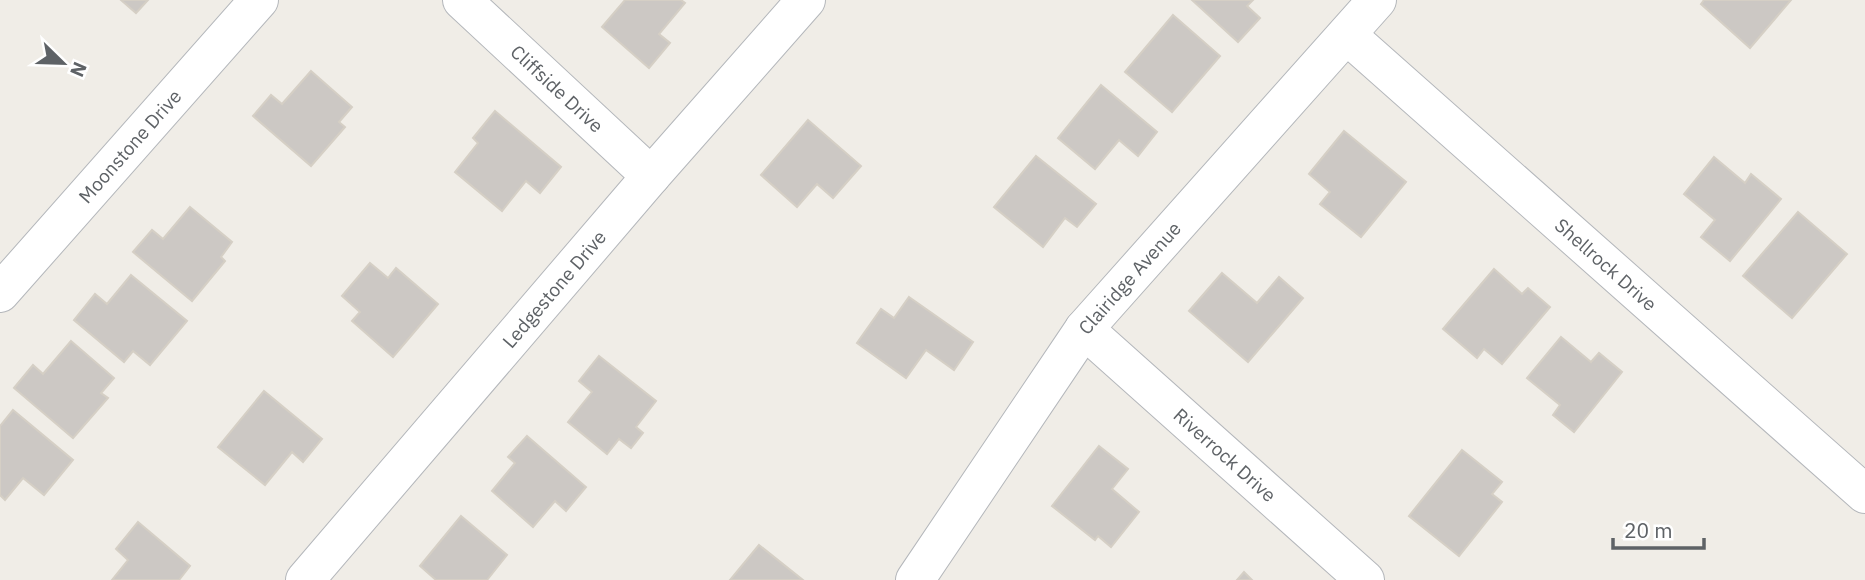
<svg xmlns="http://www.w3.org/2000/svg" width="1865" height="580" viewBox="0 0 1865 580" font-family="'IBM Plex Sans',sans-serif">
  <rect width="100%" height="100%" fill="#f0ede7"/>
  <g fill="#ccc8c4" stroke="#d5cfc5" stroke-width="2">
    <path d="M121,0H148L136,13Z"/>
    <path d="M625,0H681L685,3L659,34L670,43L649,68L602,27Z"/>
    <path d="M1192,0H1253L1247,6L1260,18L1238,42Z"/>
    <path d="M1704,0H1791L1750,48L1701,4Z"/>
    <path d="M1173,15L1220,56L1172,112L1125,72Z"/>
    <path d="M311,71L352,107L339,122L345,127L311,166L253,116L271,95L282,104Z"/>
    <path d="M1101,85L1157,132L1138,156L1119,140L1095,169L1058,138Z"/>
    <path d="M495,111L561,167L540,193L526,181L502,211L455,172L478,143L473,138Z"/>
    <path d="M808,120L861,166L833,198L817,184L797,207L761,175Z"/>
    <path d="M1344,131L1406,182L1361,237L1320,204L1330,192L1309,174Z"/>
    <path d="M1036,156L1096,204L1077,227L1065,218L1043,247L994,207Z"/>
    <path d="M1714,157L1745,183L1751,174L1781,199L1730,261L1701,237L1715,220L1684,194Z"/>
    <path d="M190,207L232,242L221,257L225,261L192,301L133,252L152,230L163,239Z"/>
    <path d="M1798,212L1847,254L1792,318L1743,276Z"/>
    <path d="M370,263L388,278L396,268L438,304L393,357L352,321L360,312L342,296Z"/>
    <path d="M1494,269L1522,294L1528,288L1550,307L1502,364L1484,349L1477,358L1443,329Z"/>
    <path d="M1222,273L1257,303L1279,277L1303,298L1248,362L1189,311Z"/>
    <path d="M131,275L187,321L150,365L133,351L124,362L74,320L95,294L107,304Z"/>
    <path d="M909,297L973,342L954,370L926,350L906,378L857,343L881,309L894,318Z"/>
    <path d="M1561,337L1591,362L1599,353L1622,372L1574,432L1553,415L1560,405L1527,378Z"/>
    <path d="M71,341L114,378L101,393L108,398L73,438L14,388L33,365L43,374Z"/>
    <path d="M599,356L656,401L636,427L643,433L631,448L619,439L607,454L568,422L592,392L579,381Z"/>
    <path d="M264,391L322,439L303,462L292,452L265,485L218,447Z"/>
    <path d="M13,410L73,460L44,495L23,478L5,500L0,495V426Z"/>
    <path d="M527,436L586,487L566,511L555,501L533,527L492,491L515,463L508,457Z"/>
    <path d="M1099,446L1128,469L1112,489L1139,512L1111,547L1098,536L1095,540L1052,506Z"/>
    <path d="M1462,450L1502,482L1492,494L1502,502L1459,556L1409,516Z"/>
    <path d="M461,516L507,555L487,580H436L420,566Z"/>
    <path d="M138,522L190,566L179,580H112L128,560L116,549Z"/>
    <path d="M759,545L803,580H730Z"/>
    <path d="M1244,572L1252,580H1237Z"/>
  </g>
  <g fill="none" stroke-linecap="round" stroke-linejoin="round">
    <defs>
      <g id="minor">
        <path id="s1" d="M462,0L651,176"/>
        <path id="s2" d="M1347,35L1865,494"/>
        <path id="s3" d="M0,293L259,0"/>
        <path id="s4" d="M1084,329L1365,580"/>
        <path id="s5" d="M305,580L651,176L806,0"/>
        <path id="s6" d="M915,580L1084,329L1377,0"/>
      </g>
    </defs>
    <use href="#minor" stroke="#b4b7bb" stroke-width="40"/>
    <use href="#minor" stroke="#fff" stroke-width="38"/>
  </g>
  <g text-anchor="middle" stroke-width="6" stroke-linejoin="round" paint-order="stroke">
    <g font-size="19" fill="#5e6266" stroke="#fff">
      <text dy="7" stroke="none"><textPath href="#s1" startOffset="130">Cliffside Drive</textPath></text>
      <text dy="7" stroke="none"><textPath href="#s3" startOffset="196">Moonstone Drive</textPath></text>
      <text dy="7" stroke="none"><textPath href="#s2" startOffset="346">Shellrock Drive</textPath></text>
      <text dy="7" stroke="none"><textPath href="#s6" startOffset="371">Clairidge Avenue</textPath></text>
      <text dy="7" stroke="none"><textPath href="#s5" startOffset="383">Ledgestone Drive</textPath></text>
      <text dy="7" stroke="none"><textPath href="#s4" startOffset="189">Riverrock Drive</textPath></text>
    </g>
  </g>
  <g transform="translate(63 63) rotate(113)" stroke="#ffffff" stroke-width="5" paint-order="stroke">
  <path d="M0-5L12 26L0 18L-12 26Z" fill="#5e6266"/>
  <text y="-10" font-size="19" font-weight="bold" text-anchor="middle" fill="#5e6266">N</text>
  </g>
  <path d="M1613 538v10h91v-10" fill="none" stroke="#5e6266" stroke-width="3.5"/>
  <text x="1624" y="538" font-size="21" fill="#5e6266" stroke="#ffffff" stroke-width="5" paint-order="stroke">20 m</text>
</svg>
